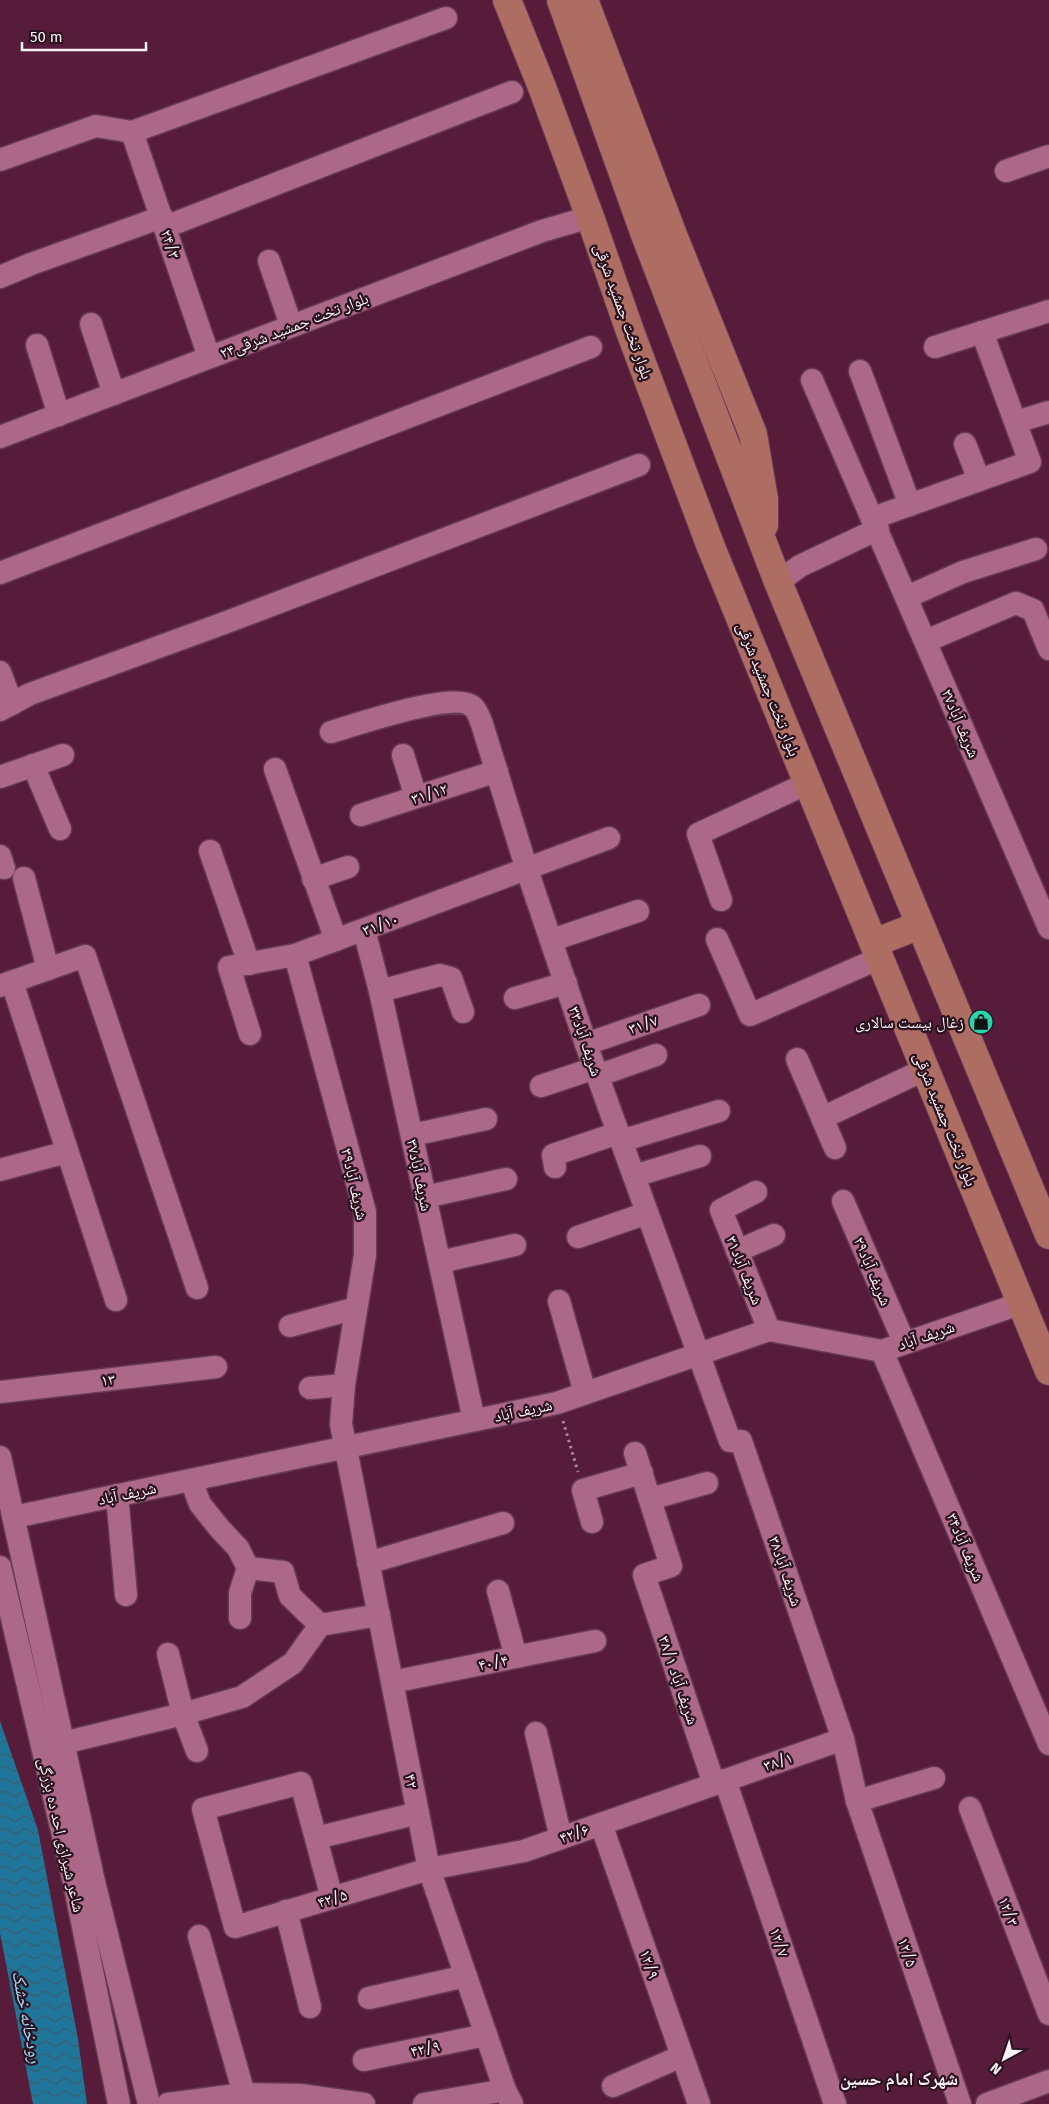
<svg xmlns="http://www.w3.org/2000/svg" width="1049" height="2104" viewBox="0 0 1049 2104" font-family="'Fira Sans','Noto Naskh Arabic',sans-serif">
  <defs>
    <pattern id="water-waves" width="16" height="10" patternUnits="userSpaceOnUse" patternTransform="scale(1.25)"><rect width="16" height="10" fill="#20759a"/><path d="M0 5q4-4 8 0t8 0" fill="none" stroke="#385d6e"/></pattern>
  </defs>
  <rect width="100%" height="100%" fill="#561c3a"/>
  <path fill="url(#water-waves)" d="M0,1721L38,1830L78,2039L87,2104H33L0,1933Z"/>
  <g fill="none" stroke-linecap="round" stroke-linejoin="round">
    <defs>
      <g id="minor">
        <path d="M132,132L209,357"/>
        <path d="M0,160L96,126L132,132L446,18"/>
        <path d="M1006,171L1049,156"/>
        <path d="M165,227L512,92"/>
        <path d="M269,261L291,325"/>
        <path d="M0,277L31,264L162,217"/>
        <path d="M91,324L114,394"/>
        <path d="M37,345L59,415"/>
        <path d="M935,347L1049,311"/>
        <path d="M860,371L910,505"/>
        <path d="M812,380L1049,928"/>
        <path d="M1016,422L1049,412"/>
        <path d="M0,437L542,231L590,217"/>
        <path d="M965,444L979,480"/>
        <path d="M873,518L1030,462L982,332"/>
        <path d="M0,573L591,347"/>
        <path d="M778,582L800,566L878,529"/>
        <path d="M907,597L963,572L1036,549"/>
        <path d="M926,641L1016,603L1033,610L1049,649"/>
        <path d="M0,672L12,704"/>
        <path d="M0,710L30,694L227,622L639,465"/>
        <path d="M331,732C355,725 456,690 473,707C477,710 480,719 482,724L527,870L586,1044L730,1441H741L843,1739L857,1801L960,2104"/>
        <path d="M403,755L416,797"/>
        <path d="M33,765L60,829"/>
        <path d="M275,769L336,940"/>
        <path d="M0,777L63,755"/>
        <path d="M361,815L497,771"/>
        <path d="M210,851L249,964"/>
        <path d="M0,856L4,868"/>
        <path d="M24,878L48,969"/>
        <path d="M313,879L348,867"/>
        <path d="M721,900L698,834L808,783"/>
        <path d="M364,930L380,991L474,1420"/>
        <path d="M717,939L750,1015L880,958"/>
        <path d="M552,940L638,911"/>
        <path d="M295,955L365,1212V1255L344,1385L341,1424L429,1869L505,2090L512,2104"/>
        <path d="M12,982L116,1300"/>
        <path d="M0,986L85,956L197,1288"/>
        <path d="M380,991L440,975L451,978L463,1012"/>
        <path d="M515,998L566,983"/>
        <path d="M250,1034L229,967L295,955L609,838"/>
        <path d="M586,1044L699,1005"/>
        <path d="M797,1059L835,1148"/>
        <path d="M597,1076L656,1055"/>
        <path d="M541,1086L595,1068"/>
        <path d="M822,1118L926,1069"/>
        <path d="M412,1135L486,1119"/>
        <path d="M621,1141L719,1111"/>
        <path d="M555,1167L553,1155L618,1133"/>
        <path d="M0,1170L67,1152"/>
        <path d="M634,1176L700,1156"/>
        <path d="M756,1192L721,1210L769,1330"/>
        <path d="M425,1197L506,1179"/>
        <path d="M843,1201L904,1342"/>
        <path d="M578,1237L647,1213"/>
        <path d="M737,1251L774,1235"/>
        <path d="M440,1262L515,1245"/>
        <path d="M559,1301L585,1393"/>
        <path d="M290,1326L356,1308"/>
        <path d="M882,1351L1049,1744"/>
        <path d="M310,1388L344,1385"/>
        <path d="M0,1392L216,1367"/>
        <path d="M635,1453L671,1566L644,1575L714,1784"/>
        <path d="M0,1457L94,1882L149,2104"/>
        <path d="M191,1480L200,1504L220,1529L238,1548L248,1568L283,1572L290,1596L320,1625L379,1615"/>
        <path d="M117,1495L126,1595"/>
        <path d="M650,1499L707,1483"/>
        <path d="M14,1517L557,1403L769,1330L882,1351L1022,1303"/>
        <path d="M592,1522L583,1490L642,1473"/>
        <path d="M368,1563L503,1523"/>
        <path d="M0,1567L74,1882L119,2104"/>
        <path d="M498,1591L516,1657"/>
        <path d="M240,1618V1593L248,1568"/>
        <path d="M168,1654L183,1714L197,1751"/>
        <path d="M392,1682L595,1641"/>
        <path d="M536,1733L561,1838"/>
        <path d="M63,1743L183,1714L242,1697L293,1663L320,1625"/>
        <path d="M725,1780L835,2104"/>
        <path d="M857,1801L934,1778"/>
        <path d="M970,1808L1049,2014"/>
        <path d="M601,1824L699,2104"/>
        <path d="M316,1838L418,1813"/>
        <path d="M332,1898L301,1783L203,1809L235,1927L429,1869L524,1851L843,1739"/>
        <path d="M286,1911L310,2007"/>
        <path d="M199,1936L244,2094"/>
        <path d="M369,1998L466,1976"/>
        <path d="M364,2060L486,2035"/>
        <path d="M613,2086L682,2056"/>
        <path d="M168,2104L244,2094L300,2095L364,2104"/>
        <path d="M424,2104L505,2090"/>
        <path d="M987,2104L1049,2081"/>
      </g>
      <g id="major">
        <path d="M507,0L542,87L590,217L631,334L711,547L1049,1371"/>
        <path d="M561,0L644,232L778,582L1049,1235"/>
        <path d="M584,0L673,235L753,434L764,499V525"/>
        <path d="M874,943L920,925"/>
      </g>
    </defs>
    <use href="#minor" stroke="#673a54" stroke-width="25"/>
    <use href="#major" stroke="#673a54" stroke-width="30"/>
    <path stroke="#a98898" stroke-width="3" stroke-dasharray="2.5 4" stroke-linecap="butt" d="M563,1421L578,1472"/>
    <use href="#minor" stroke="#ac6987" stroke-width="22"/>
    <use href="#major" stroke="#ad6d63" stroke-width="28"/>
  </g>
  <defs>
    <symbol id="shop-disc" viewBox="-11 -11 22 22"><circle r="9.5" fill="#2ad5ac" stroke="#2c121f"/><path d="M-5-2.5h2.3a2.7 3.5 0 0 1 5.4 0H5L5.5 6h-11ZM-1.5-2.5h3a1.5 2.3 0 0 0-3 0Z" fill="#111"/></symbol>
  </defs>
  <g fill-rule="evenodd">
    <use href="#shop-disc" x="967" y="1008" width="28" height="28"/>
  </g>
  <g text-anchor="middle" stroke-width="4.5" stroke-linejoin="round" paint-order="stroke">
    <g font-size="16" fill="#faf2f5" stroke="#2c121f">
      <text transform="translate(171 244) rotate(71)" y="6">۲۴/۳</text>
      <text transform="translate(624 311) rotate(70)" y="6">بلوار تخت جمشید شرقی</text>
      <text transform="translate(294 325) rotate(-21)" y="6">بلوار تخت جمشید شرقی۲۴</text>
      <text transform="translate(769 689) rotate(68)" y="6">بلوار تخت جمشید شرقی</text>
      <text transform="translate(961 723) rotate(67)" y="6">شریف آباد۲۷</text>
      <text transform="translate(429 793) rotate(-18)" y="6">۳۱/۱۲</text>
      <text transform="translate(380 924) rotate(-20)" y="6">۳۱/۱۰</text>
      <text transform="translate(643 1024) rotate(-19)" y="6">۳۱/۷</text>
      <text transform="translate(586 1041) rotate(71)" y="6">شریف آباد۳۳</text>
      <text transform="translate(946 1119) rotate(68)" y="6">بلوار تخت جمشید شرقی</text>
      <text transform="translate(420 1175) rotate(78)" y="6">شریف آباد۳۷</text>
      <text transform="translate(355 1184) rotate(77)" y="6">شریف آباد۳۹</text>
      <text transform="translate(745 1270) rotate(68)" y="6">شریف آباد۳۱</text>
      <text transform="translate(873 1271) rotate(67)" y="6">شریف آباد۲۹</text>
      <text transform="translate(926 1335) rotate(-19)" y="6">شریف آباد</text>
      <text transform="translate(108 1379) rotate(-6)" y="6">۱۳</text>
      <text transform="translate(523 1410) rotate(-12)" y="6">شریف آباد</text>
      <text transform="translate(127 1493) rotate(-12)" y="6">شریف آباد</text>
      <text transform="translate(966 1547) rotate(67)" y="6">شریف آباد۳۴</text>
      <text transform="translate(786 1571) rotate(71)" y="6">شریف آباد۳۸</text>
      <text transform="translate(493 1662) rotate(-11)" y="6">۴۰/۴</text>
      <text transform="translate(679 1680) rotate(71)" y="6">۳۸/۱ شریف آباد</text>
      <text transform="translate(778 1761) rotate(-19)" y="6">۳۸/۱</text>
      <text transform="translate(412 1781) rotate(79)" y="6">۴۲</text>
      <text transform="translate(574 1833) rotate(-19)" y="6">۴۲/۶</text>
      <text transform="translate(62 1835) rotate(77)" y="6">شاعر شیرازی احد ده بزرگی</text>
      <text transform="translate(332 1898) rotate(-17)" y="6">۴۲/۵</text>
      <text transform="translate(1009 1911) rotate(69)" y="6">۱۲/۳</text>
      <text transform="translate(780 1942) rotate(71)" y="6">۱۲/۷</text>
      <text transform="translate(908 1952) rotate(71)" y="6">۱۲/۵</text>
      <text transform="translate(650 1964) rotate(71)" y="6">۱۲/۹</text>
      <text transform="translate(425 2048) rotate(-12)" y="6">۴۲/۹</text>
    </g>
    <g font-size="16" fill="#faf2f5" stroke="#2c121f" text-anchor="end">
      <text x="964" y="1028">زغال بیست سالاری</text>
    </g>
    <g font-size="18" font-style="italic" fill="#9cd9f9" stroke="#2c121f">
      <text transform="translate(27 2017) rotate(79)" y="6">رودخانه خشک</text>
    </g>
    <g font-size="18" font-weight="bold" fill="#faf2f5" stroke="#2c121f">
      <text x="899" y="2085">شهرک امام حسین</text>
    </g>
  </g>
  <g transform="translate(1004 2059) rotate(220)" stroke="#2c121f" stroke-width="4" paint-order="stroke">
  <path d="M0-4L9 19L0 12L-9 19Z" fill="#faf2f5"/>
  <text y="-8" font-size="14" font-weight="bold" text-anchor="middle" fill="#faf2f5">N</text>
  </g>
  <path d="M22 42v8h124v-8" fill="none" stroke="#faf2f5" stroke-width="2.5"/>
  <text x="30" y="42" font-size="15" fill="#faf2f5" stroke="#2c121f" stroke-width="4" paint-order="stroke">50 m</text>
</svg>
